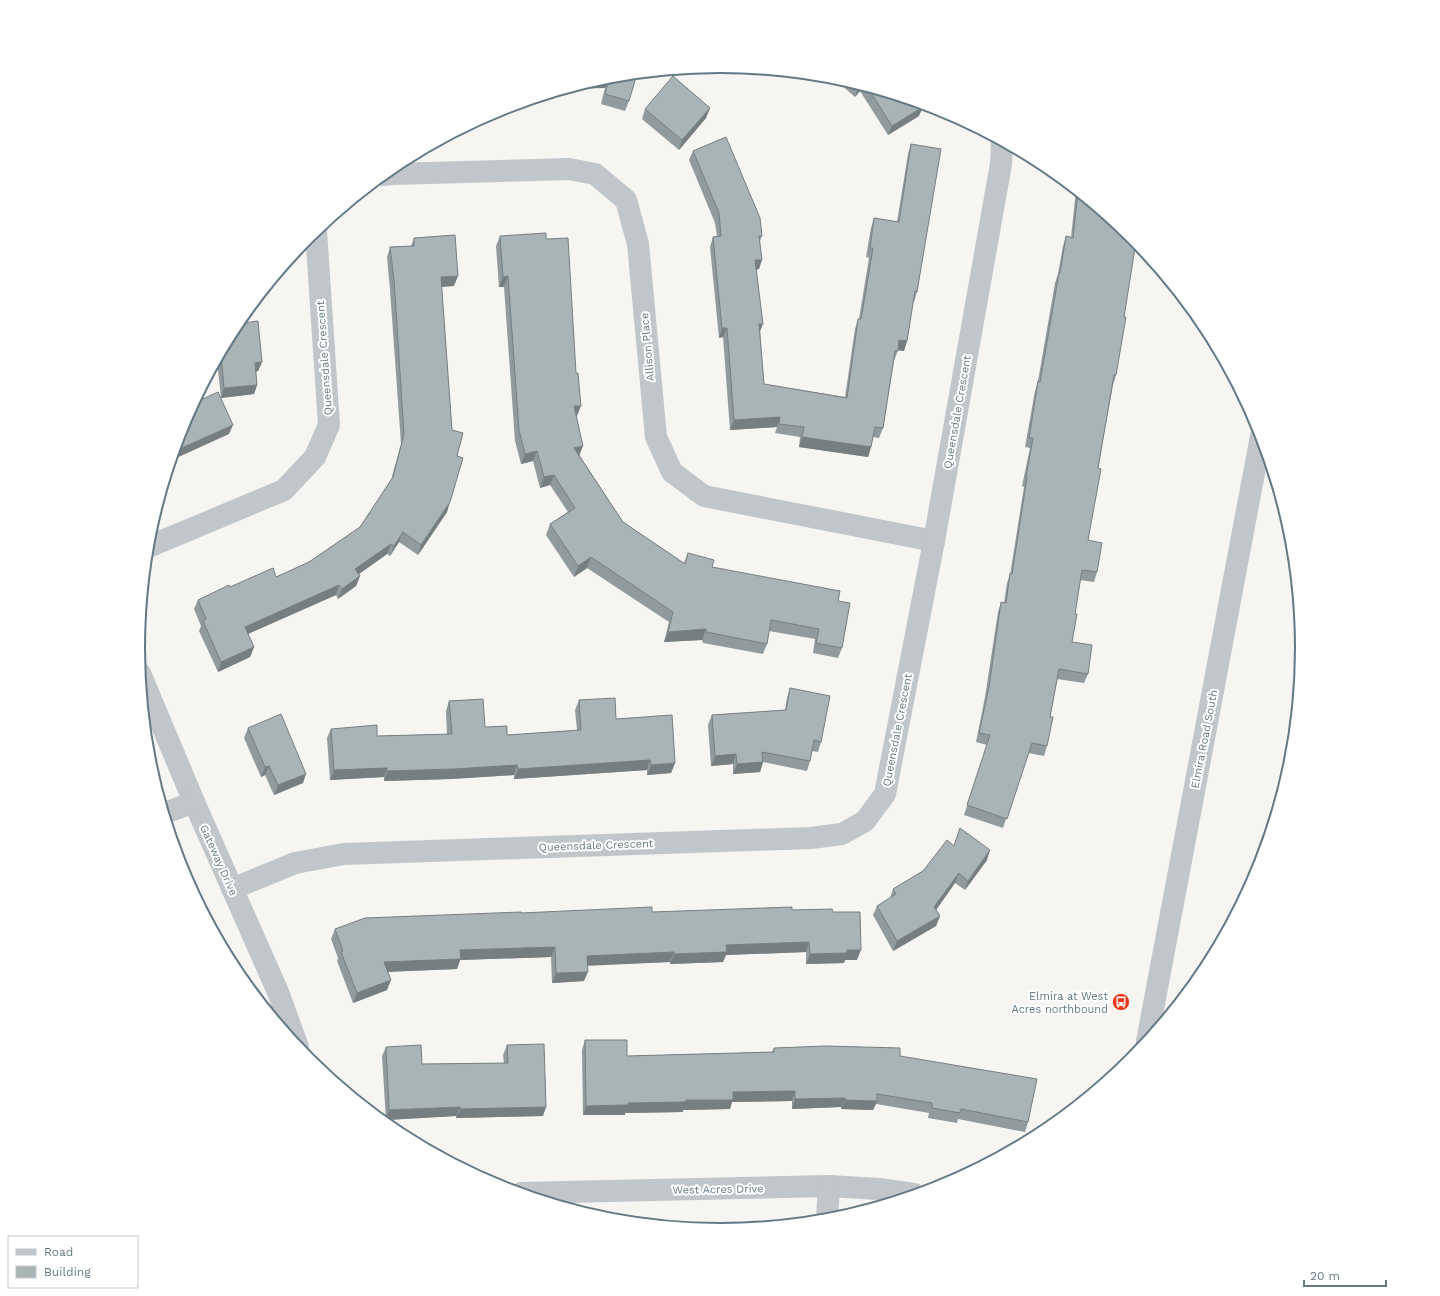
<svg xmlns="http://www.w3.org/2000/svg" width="1440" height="1296" viewBox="0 0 1440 1296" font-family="'Work Sans',sans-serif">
  <rect width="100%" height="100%" fill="#f6f5f2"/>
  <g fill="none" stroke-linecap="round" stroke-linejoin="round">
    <g stroke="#c0c6c9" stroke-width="22">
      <path d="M383,175L393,174L569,169L595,174L626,200L638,244L656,437L672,472L704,496L934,541"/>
      <path d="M148,547L284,490L315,457L329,425L316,231"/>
      <path d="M140,673L194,802L278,992L298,1047"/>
      <path d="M165,813L194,802"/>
      <path d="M232,889L295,863L344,854L811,838L842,834L865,821L885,794L934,541L1001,164L1002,142"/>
      <path d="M1147,1041L1261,436"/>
      <path d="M521,1193L829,1186L879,1189L914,1194"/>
      <path d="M827,1219L829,1186"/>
    </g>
  </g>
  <g fill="#919b9d">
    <path d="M607,77L629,101L625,111L601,104L605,88Z"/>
    <path d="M832,77L921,104L919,116L888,135L860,91L855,97Z"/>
    <path d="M710,108L706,118L679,150L642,119L645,109Z"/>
    <path d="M911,144L917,292L914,302H913L907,341L904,351L898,350L894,361L883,428L879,438L873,437L871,447L868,457L799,447L800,437L775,433L777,427L730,430L723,337L719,338L710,247L713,237L717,236L715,223L689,160L693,151L762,236L760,241L759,269L756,270L760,331L764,384L845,397L855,329L858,319H859L869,258L866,257L871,228L874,218L897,222L908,154Z"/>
    <path d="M1076,190L1132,237L1124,317L1116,375L1113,385L1098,468L1088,540L1097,572L1094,582L1080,580L1075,614L1072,642L1088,674L1084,683L1057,679L1050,717L1047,746L1044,756L1028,753L1003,828L964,815L987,745L976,742L985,697L998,612L1001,602L1004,603L1007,583L1010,575L1024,487L1022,486L1030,448L1025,447L1035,391L1038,381L1055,283L1058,274L1063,246L1066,236L1071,237Z"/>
    <path d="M500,236L546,239L577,416H576L580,456L623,522L684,563L688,553L712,567L838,601L842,648L838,658L813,653L815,639L769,631L767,644L763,654L703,643L702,640L664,642L669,622L587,568L574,577L546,535L550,524L568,512L550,485L540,488L533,461L521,464L515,441L504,287H499L496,246Z"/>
    <path d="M414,238L454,286L441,287L452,430L457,456L447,512L418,555L399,542L390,556L387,554L359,574L360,576L356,586L338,599L336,595L248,634L254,647L250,657L218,672L199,631L201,626L194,609L198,600L230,587L276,577L309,562L360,527L391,480L401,444L390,290L387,257L390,247L411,246Z"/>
    <path d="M242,323L262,362L258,371L256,372L257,385L254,394L221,398L217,361L236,324Z"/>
    <path d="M790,688L821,742L818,752L812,751L810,761L807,771L763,762L760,772L733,774V764L711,766L708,725L712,715L785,710L787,698Z"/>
    <path d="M579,700L616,719L675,763L671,773L647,775V770L514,779V775L451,779L384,781V777L330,780L327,738L331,729L377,736L447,734L446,711L449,701L485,727L507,735L577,730L575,710Z"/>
    <path d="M248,728L303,783L274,795L265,775L261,777L244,738Z"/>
    <path d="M960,828L987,860L965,890L955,883L936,910L940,916L936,926L893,951L873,915L877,906L890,898L893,889L923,871L954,845Z"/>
    <path d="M792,910L833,912L857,960H845L844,963L806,964V952L726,955L723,962L670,964V962L588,965L584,981L552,983L551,957L460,960L457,969L388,972L387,990L353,1003L337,961L338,958L331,939L335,929L521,913L652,912Z"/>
    <path d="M585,1040L627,1056L772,1052L774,1048L900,1056L1028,1122L1025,1132L958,1119L957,1123L928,1118L929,1113L876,1104L873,1110L841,1109V1107L792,1109V1101L732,1102L730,1109L683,1110V1112L625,1113V1115H583L582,1050Z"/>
    <path d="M507,1045L543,1116L456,1118V1116L386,1120L382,1056L386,1047L422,1064L504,1063L503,1055Z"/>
  </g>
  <g fill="#767e80">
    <path d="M601,79H609L605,88L566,89Z"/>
    <path d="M860,85L862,86L860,91L855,97L858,88Z"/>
    <path d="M923,107L919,116L888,135L892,126Z"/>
    <path d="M710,108L706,118L679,150L682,140Z"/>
    <path d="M755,260H762L759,269L752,270Z"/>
    <path d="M458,276L454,286L437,287L441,277Z"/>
    <path d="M508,276L504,287H499L503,277Z"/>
    <path d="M759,324H763L759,334Z"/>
    <path d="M722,328H727L723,337L719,338Z"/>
    <path d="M899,340L907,341L904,351L896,350Z"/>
    <path d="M262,362L258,371L252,372L255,363Z"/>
    <path d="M257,385L254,394L221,398L224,388Z"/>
    <path d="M574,406H581L577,416L570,417Z"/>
    <path d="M780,417L777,427L730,430L734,420Z"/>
    <path d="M233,425L229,434L172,460L175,451Z"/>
    <path d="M802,437L871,447L868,457L799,447Z"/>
    <path d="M583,446L579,456L574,448Z"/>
    <path d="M537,451L533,461L521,464L525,454Z"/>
    <path d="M554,475L550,485L540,488L544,477Z"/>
    <path d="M450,502L447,512L418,555L421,545Z"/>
    <path d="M403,532L399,542L390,556L394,546Z"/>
    <path d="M391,544L387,554L352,579L355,569Z"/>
    <path d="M591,557L587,568L574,577L578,566Z"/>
    <path d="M360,576L356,586L338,599L342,589Z"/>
    <path d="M339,585L336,595L241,637L245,627Z"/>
    <path d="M706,629L702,640L664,642L668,632Z"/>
    <path d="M254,647L250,657L218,672L221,662Z"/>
    <path d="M736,754L733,764L711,766L715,756Z"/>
    <path d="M650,760L647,770L514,779L518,769Z"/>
    <path d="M763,762L760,772L733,774L737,764Z"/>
    <path d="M675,763L671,773L647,775L651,765Z"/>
    <path d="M517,765L514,775L451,779L384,781L387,771Z"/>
    <path d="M269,766L265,775L261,777L265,767Z"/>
    <path d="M387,768L384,777L330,780L334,770Z"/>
    <path d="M306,774L303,783L274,795L278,785Z"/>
    <path d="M990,850L987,860L965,890L968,881Z"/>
    <path d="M959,873L955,883L931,917L934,907Z"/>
    <path d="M940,916L936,926L893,951L897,941Z"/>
    <path d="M809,942L806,952L726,955L723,962L670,964L674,954L726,945Z"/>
    <path d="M555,947L551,957L460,960L457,969L380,972L384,962L460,950Z"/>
    <path d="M847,950H861L857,960H845L844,963L806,964L810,954Z"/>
    <path d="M674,952L670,962L584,966L587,956Z"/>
    <path d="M588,972L584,981L552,983L556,973Z"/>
    <path d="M391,980L387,990L353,1003L357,993Z"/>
    <path d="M795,1091L792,1101L732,1102L730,1109L683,1110V1112L625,1113V1115H583L586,1106L686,1100L733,1092Z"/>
    <path d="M845,1098L841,1107L792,1109L795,1099Z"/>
    <path d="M845,1100L877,1101L873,1110L841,1109Z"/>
    <path d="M460,1107L456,1116L386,1120L389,1110Z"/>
    <path d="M546,1107L543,1116L456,1118L460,1109Z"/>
  </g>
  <g fill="#a9b4b7" stroke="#767e80">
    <path d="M637,74L629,101L605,94L609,79H601L607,77Z"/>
    <path d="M673,76L710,108L682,140L645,109Z"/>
    <path d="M853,83L860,85L858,88Z"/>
    <path d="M868,88L921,104L923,107L892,126Z"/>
    <path d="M726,137L760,218L762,236H759L762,260H755L763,324H759L764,384L847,398L858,319H861L873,248H870L874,218L899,222L911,144L941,149L917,292L915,291L907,341L899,340L898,351H895L883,428L875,427L871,447L802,437L804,427L779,424L780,417L734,420L727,328H722L713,237L721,236L719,213L693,151Z"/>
    <path d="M1078,192L1132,237L1136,242L1124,317H1126L1116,375H1114L1098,468L1101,469L1088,540L1102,543L1097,572L1082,570L1075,614H1077L1072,642L1092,645L1088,674L1059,669L1050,717H1053L1047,746L1032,743L1007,819L967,805L990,735L979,733L989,687L1001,602L1006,603L1010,573L1012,574L1027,477H1026L1033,438H1029L1038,381L1040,382L1059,273H1060L1066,236L1073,238Z"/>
    <path d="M546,233V239L568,238L576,373H578L581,406H574L583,446L574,448L623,522L685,564L688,553L714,560L712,567L840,591L838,601L850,603L842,648L816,643L819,629L771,620L767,644L706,632V629L668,632L673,612L591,557L578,566L550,524L575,508L554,475L544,477L537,451L525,454L519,430L508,276L503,277L500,236Z"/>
    <path d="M455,235L458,276L441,277L452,430L463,433L457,456L463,458L450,502L421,545L403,532L394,546L391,544L355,569L360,576L342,589L339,585L245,627L254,647L221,662L203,621L206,619L198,600L229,585L230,587L273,568L276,577L309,562L360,527L393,477L404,434L394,280L390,247L414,246V238Z"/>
    <path d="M242,318V323L258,321L262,362L255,363L257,385L224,388L221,354L236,324Z"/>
    <path d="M218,392L233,425L175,451L182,425L194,403Z"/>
    <path d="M790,688L830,696L821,742L814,740L810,761L762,752L763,762L737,764L736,754L715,756L712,715L786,710Z"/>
    <path d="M615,698L616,719L672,715L675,763L651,765L650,760L518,769L517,765L454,769L387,771V768L334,770L331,729L377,725V736L452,734L449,701L483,699L485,727L507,726V735L581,730L579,700Z"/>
    <path d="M281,714L306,774L278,785L269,766L265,767L248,728Z"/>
    <path d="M960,828L990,850L968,881L959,873L934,907L940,916L897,941L877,906L896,894L893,889L923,871L947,840L954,846Z"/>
    <path d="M652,907V912L792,907V910L832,909L833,912H860L861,950H847V953L810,954L809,942L726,945L727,952L674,954V952L587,956L588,972L556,973L555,947L460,950L461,959L384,962L391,980L357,993L341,952L343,951L335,929L365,918L521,912V913Z"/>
    <path d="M585,1040H627V1056L774,1052V1048L826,1046L900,1048V1056L1037,1079L1028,1122L961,1109L960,1113L932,1108V1103L877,1094V1101L845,1100V1098L795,1099V1091L733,1092V1100H686V1102L628,1103V1105L586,1106Z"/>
    <path d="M544,1044L546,1107L460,1109V1107L389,1110L386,1047L421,1045L422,1064L508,1063L507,1045Z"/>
  </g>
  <defs>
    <symbol id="bus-disc" viewBox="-11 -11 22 22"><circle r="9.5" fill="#ee3519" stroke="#fff"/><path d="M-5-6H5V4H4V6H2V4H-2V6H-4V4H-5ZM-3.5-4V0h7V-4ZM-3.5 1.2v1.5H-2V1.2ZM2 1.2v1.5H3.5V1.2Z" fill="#fff"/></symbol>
  </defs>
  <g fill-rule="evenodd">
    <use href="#bus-disc" x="1111" y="992" width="20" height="20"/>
  </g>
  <g text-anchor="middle" stroke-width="4" stroke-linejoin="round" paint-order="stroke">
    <g font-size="11" fill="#637985" stroke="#fff">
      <text transform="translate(647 347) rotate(-95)" y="4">Allison Place</text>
      <text transform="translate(324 358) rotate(-94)" y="4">Queensdale Crescent</text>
      <text transform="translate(957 412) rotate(-80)" y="4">Queensdale Crescent</text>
      <text transform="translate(897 730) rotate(-79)" y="4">Queensdale Crescent</text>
      <text transform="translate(1204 739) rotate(-79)" y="4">Elmira Road South</text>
      <text transform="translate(596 845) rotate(-2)" y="4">Queensdale Crescent</text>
      <text transform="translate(219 860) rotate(66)" y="4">Gateway Drive</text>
      <text transform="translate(718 1189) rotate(-1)" y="4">West Acres Drive</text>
    </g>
    <g font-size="11" fill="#637985" stroke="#fff" text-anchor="end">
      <text x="1108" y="1000">Elmira at West<tspan x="1108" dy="13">Acres northbound</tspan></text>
    </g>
  </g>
  <path d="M0 0H1440V1296H0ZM145 648a575 575 0 1 1 1150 0a575 575 0 1 1-1150 0Z" fill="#fff" fill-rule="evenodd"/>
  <path fill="none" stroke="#637985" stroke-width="2" d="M145 648a575 575 0 1 1 1150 0a575 575 0 1 1-1150 0Z"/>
  <rect x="8" y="1236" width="130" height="52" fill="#ffffff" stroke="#c1c9ce"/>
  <rect x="16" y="1249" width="20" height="6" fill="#c0c6c9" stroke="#c1c9ce"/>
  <text x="44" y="1256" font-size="12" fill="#637985">Road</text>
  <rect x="16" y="1266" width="20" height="12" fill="#a9b4b7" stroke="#c1c9ce"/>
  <text x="44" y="1276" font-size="12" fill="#637985">Building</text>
  <path d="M1304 1280v6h82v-6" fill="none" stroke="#637985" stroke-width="2"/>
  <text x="1310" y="1280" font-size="12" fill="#637985" stroke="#ffffff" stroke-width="3" paint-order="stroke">20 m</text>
</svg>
